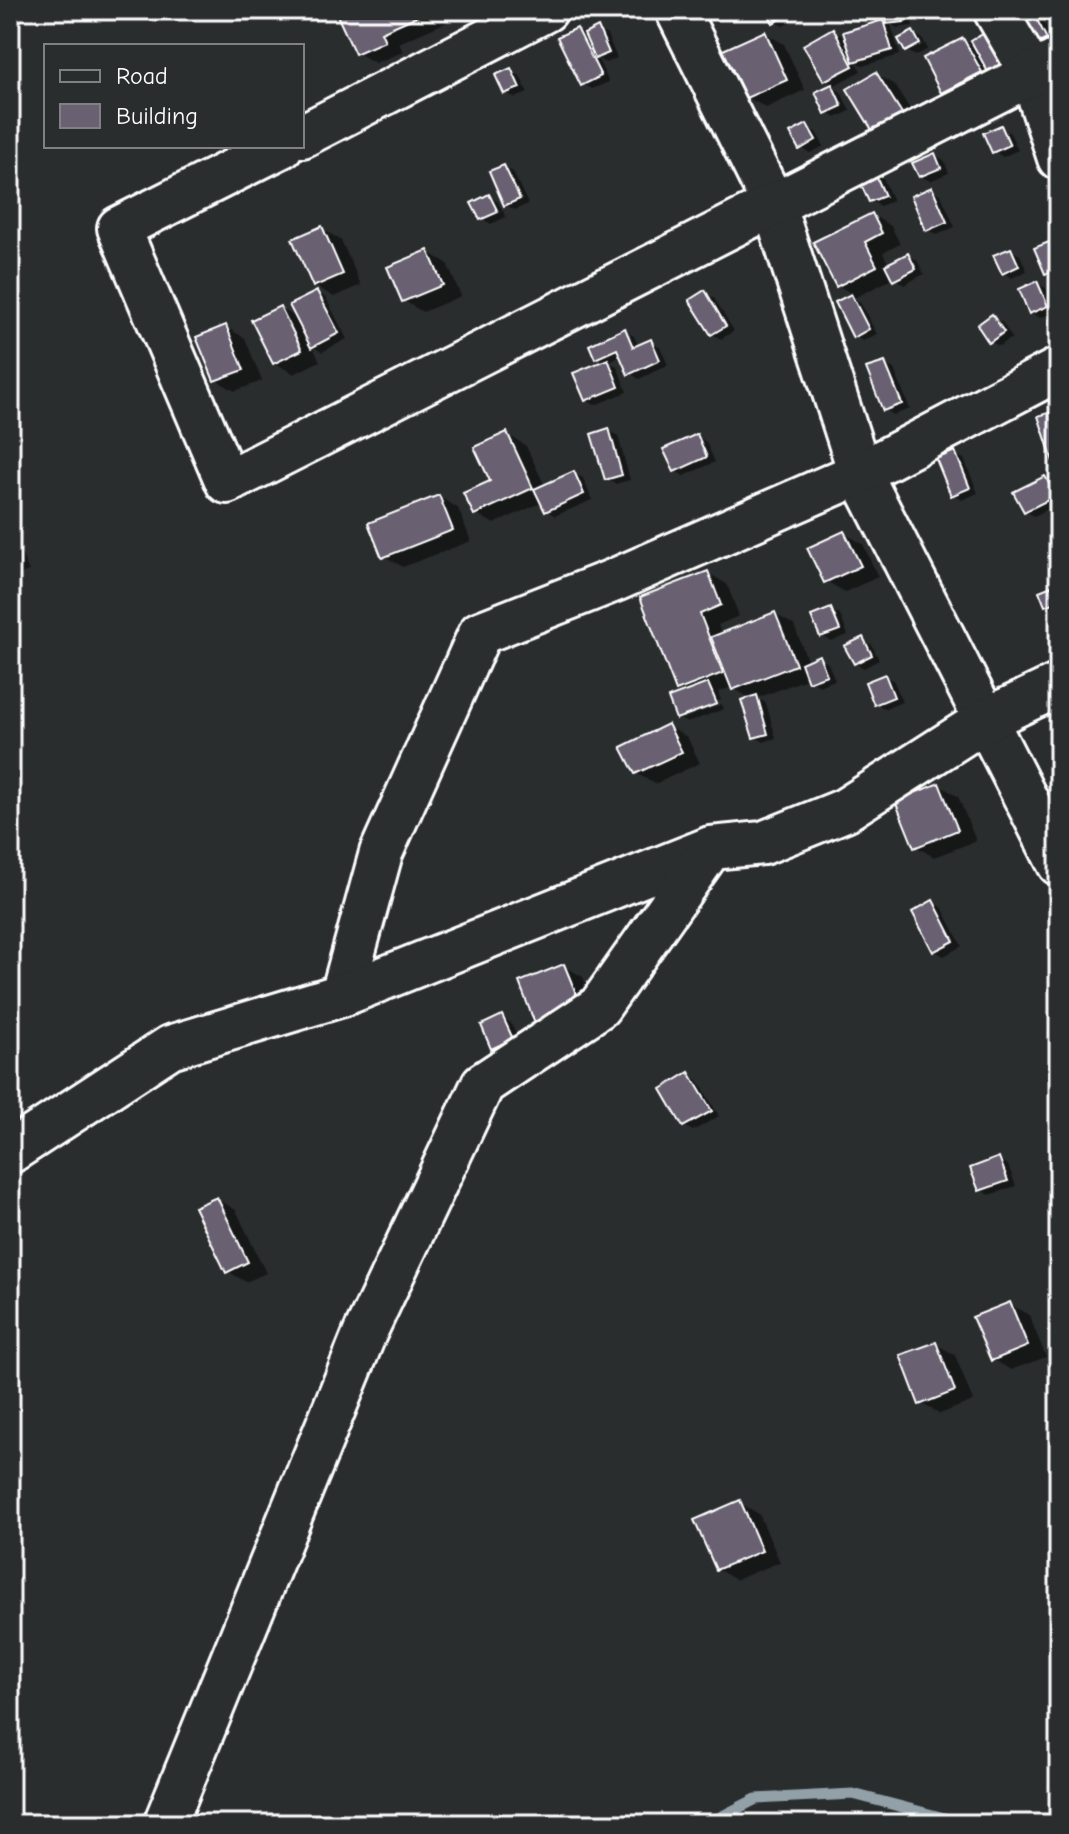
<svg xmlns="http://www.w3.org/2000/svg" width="1069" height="1834" viewBox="0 0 1069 1834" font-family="'Comic Neue',sans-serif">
  <rect width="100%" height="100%" fill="#2a2d2e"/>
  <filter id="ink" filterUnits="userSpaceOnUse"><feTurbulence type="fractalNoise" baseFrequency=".0125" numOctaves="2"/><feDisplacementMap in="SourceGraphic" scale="16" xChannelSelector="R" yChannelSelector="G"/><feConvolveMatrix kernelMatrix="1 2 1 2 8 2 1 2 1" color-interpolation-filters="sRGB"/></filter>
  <g filter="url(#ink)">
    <g fill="#0007">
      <path d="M348,10H442L447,22L399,43L403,52L375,63L356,52Z"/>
      <path d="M749,10H794L798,18L783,26L774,21L769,11L759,16Z"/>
      <path d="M870,10H911L913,26L897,28L891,24L900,55L863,66L856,62L861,71L835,85L825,80L833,31L842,36L848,47L883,22L888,25L887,13L880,16Z"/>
      <path d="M1011,10H1038L1055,45L1039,52Z"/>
      <path d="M577,30L586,35L598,30L607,35L617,58L606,63L597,58L609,82L592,89L583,84Z"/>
      <path d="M765,33L784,44L805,90L766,108L747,97Z"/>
      <path d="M913,33L922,38L928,49L916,56L907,51Z"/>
      <path d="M963,40L1007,62L962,103L943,92Z"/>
      <path d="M511,71L520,76L528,93L515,98L506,93Z"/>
      <path d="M876,74L895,85L921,127L894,142Z"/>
      <path d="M832,86L841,92L850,111L836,118L827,112Z"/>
      <path d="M807,127L816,132L824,146L810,153L801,148Z"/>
      <path d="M1001,128L1010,133L1018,150L1003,157L994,151Z"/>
      <path d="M935,155L944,160L949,173L930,181L920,176Z"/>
      <path d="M504,167L513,172L528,204L515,210L506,205Z"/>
      <path d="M874,173L883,178L893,201L880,206L871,201Z"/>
      <path d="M932,189L941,195L955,227L937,235L928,230Z"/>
      <path d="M489,196L498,202L506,217L491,224L482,219Z"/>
      <path d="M872,215L891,226L900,244L883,253L889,265L908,255L917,260L924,274L904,285L894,278L854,298L860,302L877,334L863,341L854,336L837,303L854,295L837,285Z"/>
      <path d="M322,229L341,240L361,285L334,297L315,286Z"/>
      <path d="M1059,240V277L1056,278L1047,273Z"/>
      <path d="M1011,250L1020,255L1027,271L1012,278L1003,273Z"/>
      <path d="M428,252L447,263L461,296L423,312L404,301Z"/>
      <path d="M1037,283L1046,288L1056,311L1040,318L1031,313Z"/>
      <path d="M705,292L714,298L734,331L721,339L712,334Z"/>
      <path d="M317,293L326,298L347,339L322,352L313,347L320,361L294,374L275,363L280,308L299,319Z"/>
      <path d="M992,317L1002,322L1012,338L999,346L990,341Z"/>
      <path d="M226,327L245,338L262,381L235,391L216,380Z"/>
      <path d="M625,331L634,336L639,347L650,341L660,347L668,365L639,379L630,373L622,355L608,362L617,366L627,392L595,405L586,400L605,362L597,357Z"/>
      <path d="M884,364L894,369L910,409L894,415L885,410Z"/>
      <path d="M609,430L618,436L630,480L615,484L606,479Z"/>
      <path d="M507,434L526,446L545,486L574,473L583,478L592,500L555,516L546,510L543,502L494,524L475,513L492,482Z"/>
      <path d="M697,436L706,442L715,462L684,476L675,471Z"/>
      <path d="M955,454L964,459L978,493L962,500L953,494Z"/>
      <path d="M1045,478L1054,483L1059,504L1034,516L1025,511Z"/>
      <path d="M439,497L458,508L471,541L403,567L384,556Z"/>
      <path d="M10,527L29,571L10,578Z"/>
      <path d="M844,533L863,544L878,577L845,592L826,581Z"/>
      <path d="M708,573L727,584L739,616L718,625L722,635L775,614L794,625L808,662L819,657L828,663L835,680L819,686L809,678L758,698L766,703L776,738L764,742L755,737L751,699L732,687L718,692L721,700L682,715V719L722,704L724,709L687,723L678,718L685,694L678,689Z"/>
      <path d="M1059,586V609L1056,610L1047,605Z"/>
      <path d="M831,610L840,615L848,635L831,641L822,636Z"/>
      <path d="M862,639L872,645L879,660L864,668L855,663Z"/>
      <path d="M885,676L894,681L902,702L885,709L876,703Z"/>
      <path d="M668,726L687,737L700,763L655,784L636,773Z"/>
      <path d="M939,785L958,796L976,841L934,857L915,846Z"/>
      <path d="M933,902L942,907L962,946L944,956L935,951Z"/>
      <path d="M564,966L583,977L600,1019L557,1035Z"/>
      <path d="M502,1017L511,1023L521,1044L502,1053L493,1047Z"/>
      <path d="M689,1075L698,1080L719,1116L693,1131L684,1126Z"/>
      <path d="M999,1159L1008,1165L1016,1186L990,1195L980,1190Z"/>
      <path d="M217,1199L236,1210L266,1273L246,1282L227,1271Z"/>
      <path d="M1009,1304L1029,1315L1046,1357L1011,1370L992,1359Z"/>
      <path d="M936,1344L955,1355L973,1401L940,1414L921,1403Z"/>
      <path d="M740,1503L759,1514L780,1562L736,1580L717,1569Z"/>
    </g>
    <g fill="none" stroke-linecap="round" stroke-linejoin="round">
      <path stroke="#91a1a7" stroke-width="11" d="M707,1824L756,1799L853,1794L967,1824"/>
    </g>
    <g fill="#696172" stroke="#fff" stroke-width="2">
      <path d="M343,10H429V11L381,32L385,41L355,54L336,13Z"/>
      <path d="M766,10H789L790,13L773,23Z"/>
      <path d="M885,10H903L904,22L886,24Z"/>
      <path d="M1009,10H1032L1047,39L1028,49Z"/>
      <path d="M883,20L892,50L853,62L843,32Z"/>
      <path d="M598,27L609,53L595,59L584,34Z"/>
      <path d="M577,28L601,76L581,86L557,37Z"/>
      <path d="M833,28L853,66L824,81L803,45Z"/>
      <path d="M765,31L787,80L746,98L723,50Z"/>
      <path d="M913,31L920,44L905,52L898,39Z"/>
      <path d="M986,32L1005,66L989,74L971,41Z"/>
      <path d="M963,38L982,72L941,93L923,58Z"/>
      <path d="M511,68L520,88L504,94L495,75Z"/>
      <path d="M876,72L903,115L874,133L847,89Z"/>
      <path d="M832,84L842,106L825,114L815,92Z"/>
      <path d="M807,124L816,140L799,150L790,133Z"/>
      <path d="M1001,125L1010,145L992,153L983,133Z"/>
      <path d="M935,153L941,168L919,177L912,163Z"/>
      <path d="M504,165L520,199L504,206L489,171Z"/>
      <path d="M874,171L885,196L869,202L858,178Z"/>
      <path d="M932,187L947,222L926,231L911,196Z"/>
      <path d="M489,194L498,212L480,220L471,203Z"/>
      <path d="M872,213L882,233L865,242L877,266L836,287L813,242Z"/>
      <path d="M322,226L343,274L313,287L292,239Z"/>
      <path d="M1059,238V269L1045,274L1034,248Z"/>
      <path d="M1011,248L1019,266L1002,274L993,255Z"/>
      <path d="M428,250L443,285L402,302L387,267Z"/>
      <path d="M908,253L916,269L893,281L885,265Z"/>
      <path d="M1037,281L1048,306L1029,314L1019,289Z"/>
      <path d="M705,290L726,326L711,335L689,300Z"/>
      <path d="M317,291L339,333L311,348L289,305Z"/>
      <path d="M851,294L869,329L853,338L835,302Z"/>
      <path d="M280,306L302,350L273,364L251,320Z"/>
      <path d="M992,314L1004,332L989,343L977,325Z"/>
      <path d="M226,325L244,370L214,381L196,337Z"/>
      <path d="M625,328L633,347L651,339L660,360L628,375L617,349L595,359L589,345Z"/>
      <path d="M608,359L619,387L585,401L573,373Z"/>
      <path d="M885,362L902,404L883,411L866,368Z"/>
      <path d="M1059,410V459L1053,461L1038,416Z"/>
      <path d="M609,428L622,475L605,480L591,434Z"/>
      <path d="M507,432L533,488L474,515L463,493L490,481L474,447Z"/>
      <path d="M697,434L707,457L674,472L663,449Z"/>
      <path d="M955,451L970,488L951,496L936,459Z"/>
      <path d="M574,471L584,494L545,512L534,489Z"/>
      <path d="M1045,476L1056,496L1024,512L1013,492Z"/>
      <path d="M439,495L453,530L382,558L368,523Z"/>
      <path d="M844,531L861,566L824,583L807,548Z"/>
      <path d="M708,571L721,605L700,614L723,673L676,691L640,597Z"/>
      <path d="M1059,583V601L1045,606L1039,591Z"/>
      <path d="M831,608L840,630L820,637L811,616Z"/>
      <path d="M775,612L796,665L732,690L711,637Z"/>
      <path d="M863,637L872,655L854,664L844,646Z"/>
      <path d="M819,655L827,675L808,682L801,663Z"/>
      <path d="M885,674L894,697L874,705L865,682Z"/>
      <path d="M708,683L717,704L676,719L668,698Z"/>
      <path d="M757,695L768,734L753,738L741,700Z"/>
      <path d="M668,724L682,752L635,774L621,747Z"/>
      <path d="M939,783L958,830L914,848L895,801Z"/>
      <path d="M933,900L954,941L933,952L912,912Z"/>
      <path d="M564,964L582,1008L536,1026L519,982Z"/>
      <path d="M502,1015L513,1039L491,1049L481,1025Z"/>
      <path d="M689,1072L712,1111L683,1127L661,1089Z"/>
      <path d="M999,1157L1008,1181L979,1191L970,1168Z"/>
      <path d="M217,1197L248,1262L226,1273L194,1207Z"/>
      <path d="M1010,1302L1028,1346L991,1361L972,1317Z"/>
      <path d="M936,1342L955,1391L919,1405L900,1355Z"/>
      <path d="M740,1500L762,1551L716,1570L694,1520Z"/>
    </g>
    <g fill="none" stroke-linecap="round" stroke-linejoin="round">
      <defs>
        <g id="minor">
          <path d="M677,10L773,203L860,473L1059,864"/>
          <path d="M995,10L1031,72L1059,158"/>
          <path d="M302,136L546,10"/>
          <path d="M282,146L119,228L227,482L1059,60"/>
          <path d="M342,995L381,853L480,633L615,580L860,473L1059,369"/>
          <path d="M10,1152L170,1047L342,995L711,848"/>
          <path d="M165,1824L365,1333L483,1084L599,1007L711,848L763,843L845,810L987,719L1059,685"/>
        </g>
      </defs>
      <use href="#minor" stroke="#fff" stroke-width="48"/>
      <use href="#minor" stroke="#2a2d2e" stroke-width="42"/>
    </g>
  </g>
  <rect width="1069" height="1834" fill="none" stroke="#2a2d2e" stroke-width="40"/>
  <rect x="20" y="20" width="1029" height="1794" fill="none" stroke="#fff" stroke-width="3" filter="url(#ink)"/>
  <rect x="44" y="44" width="260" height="104" fill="#2a2d2e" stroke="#7f8182" stroke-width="2"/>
  <rect x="60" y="70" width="40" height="12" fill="#2a2d2e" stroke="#7f8182" stroke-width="2"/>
  <text x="116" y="84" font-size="24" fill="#ffffff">Road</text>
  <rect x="60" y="104" width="40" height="24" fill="#696172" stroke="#7f8182" stroke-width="2"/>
  <text x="116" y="124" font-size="24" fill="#ffffff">Building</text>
</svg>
